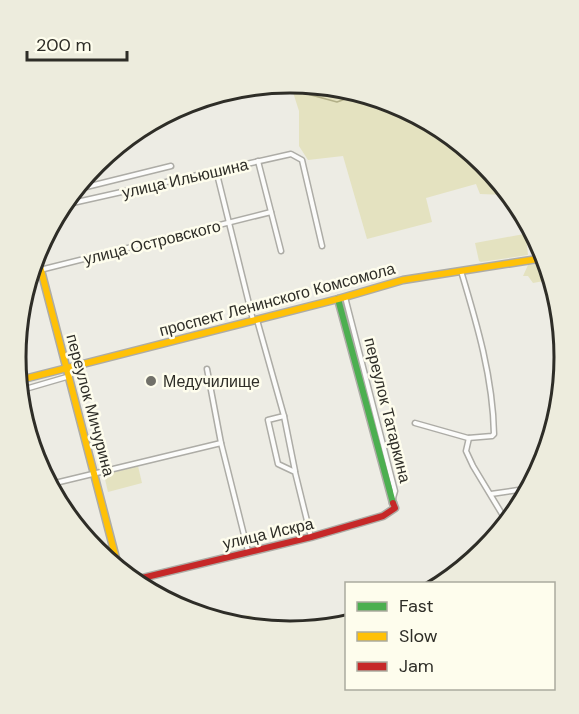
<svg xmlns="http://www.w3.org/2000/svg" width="579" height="714" viewBox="0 0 579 714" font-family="'DM Sans',sans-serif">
  <rect width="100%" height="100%" fill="#edece4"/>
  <g fill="#e4e2c0">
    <path d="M290,83L395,104L484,163L505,195L480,194L476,184L426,198L432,222L367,239L343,156L308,160L299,146V111Z"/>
    <path d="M524,234L526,235L528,255L481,262L479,261L475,243Z"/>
    <path d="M545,263L549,280L533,283L528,276H523L528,265Z"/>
    <path d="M138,466L142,483L108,492L104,475Z"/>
    <path d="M249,615L260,621L258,624L263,626L228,619Z"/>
  </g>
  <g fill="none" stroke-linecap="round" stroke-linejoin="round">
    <g stroke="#b2af88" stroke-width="1.5">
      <path d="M300,92L337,102L351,97L368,98"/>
      <path d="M389,102L400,107L404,113L408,112"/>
    </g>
    <defs>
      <g id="street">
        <path d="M258,161L281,251"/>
        <path d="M216,170L253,320"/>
        <path d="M78,189L171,166"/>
        <path d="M68,204L291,154L302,160L322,246"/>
        <path d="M32,272L271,212"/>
        <path d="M345,297L395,491L393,498"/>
        <path d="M257,320L284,416L268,420L278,464L295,472L311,537"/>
        <path d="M207,369L221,443"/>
        <path d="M22,390L70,376"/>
        <path d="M284,416L295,471"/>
        <path d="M415,423L468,438L492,436L494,434C493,378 477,324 461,271"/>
        <path d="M469,438L466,451L473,466L505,519"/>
        <path d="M51,484L221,443L248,551"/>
        <path d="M491,494L525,489"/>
      </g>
      <path id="fast" d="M338,299L393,503"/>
      <g id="slow">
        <path d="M36,251L118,566"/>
        <path d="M20,380L338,299L403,280L544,258"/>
      </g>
      <path id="jam" d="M138,579L311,537L383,516L395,508L393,503"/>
    </defs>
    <use href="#street" stroke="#adaca6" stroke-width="7"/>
    <use href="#fast" stroke="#adaca6" stroke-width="9"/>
    <use href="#slow" stroke="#adaca6" stroke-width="9"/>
    <use href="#jam" stroke="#adaca6" stroke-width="9"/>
    <use href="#street" stroke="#fcfcfb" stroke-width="4"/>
    <use href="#fast" stroke="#4caf50" stroke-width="6"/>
    <use href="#slow" stroke="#ffc107" stroke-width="6"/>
    <use href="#jam" stroke="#c62828" stroke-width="6"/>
  </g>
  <circle fill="#717069" stroke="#fefded" stroke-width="2" cx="151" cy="381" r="6"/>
  <g text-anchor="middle" stroke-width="5" stroke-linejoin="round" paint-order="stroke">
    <g font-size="16" fill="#2e2d27" stroke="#fefded">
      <text transform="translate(185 178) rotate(-13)" y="6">улица Ильюшина</text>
      <text transform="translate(152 242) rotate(-14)" y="6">улица Островского</text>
      <text transform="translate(277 299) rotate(-15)" y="6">проспект Ленинского Комсомола</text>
      <text transform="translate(91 405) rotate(75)" y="6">переулок Мичурина</text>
      <text transform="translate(388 410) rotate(76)" y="6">переулок Татаркина</text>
      <text transform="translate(268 533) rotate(-13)" y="6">улица Искра</text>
    </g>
    <g font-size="16" fill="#2e2d27" stroke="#fefded" text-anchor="start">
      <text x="163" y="387">Медучилище</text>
    </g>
  </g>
  <path d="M0 0H579V714H0ZM26 357a264 264 0 1 1 528 0a264 264 0 1 1-528 0Z" fill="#edecdd" fill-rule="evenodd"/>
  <path fill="none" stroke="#2e2d27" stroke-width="3" d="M26 357a264 264 0 1 1 528 0a264 264 0 1 1-528 0Z"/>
  <rect x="345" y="582" width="210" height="108" fill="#fefded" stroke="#abaa9e" stroke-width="1.5"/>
  <rect x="357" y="602" width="30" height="9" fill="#4caf50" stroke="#abaa9e" stroke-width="1.5"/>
  <text x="399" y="612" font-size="18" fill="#2e2d27">Fast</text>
  <rect x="357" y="632" width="30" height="9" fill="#ffc107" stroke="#abaa9e" stroke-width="1.5"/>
  <text x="399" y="642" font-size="18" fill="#2e2d27">Slow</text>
  <rect x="357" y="662" width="30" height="9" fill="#c62828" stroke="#abaa9e" stroke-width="1.5"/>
  <text x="399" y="672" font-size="18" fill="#2e2d27">Jam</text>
  <path d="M27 51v9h100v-9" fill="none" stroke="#2e2d27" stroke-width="3"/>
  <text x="36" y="51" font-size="18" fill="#2e2d27" stroke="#fefded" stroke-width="4.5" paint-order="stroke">200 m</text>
</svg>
